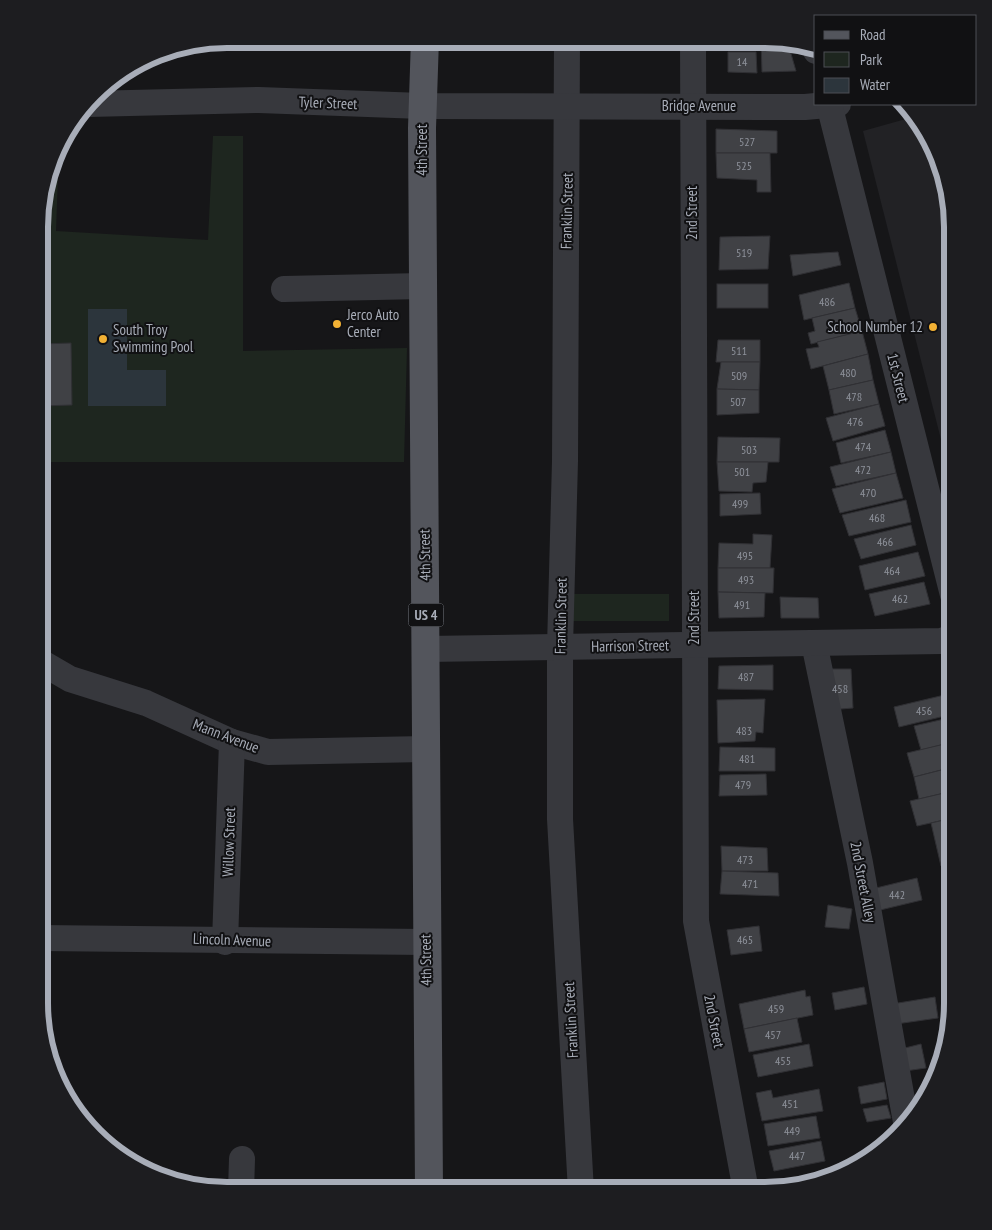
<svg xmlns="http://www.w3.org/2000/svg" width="992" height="1230" viewBox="0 0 992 1230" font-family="'PT Sans Narrow',sans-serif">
  <rect width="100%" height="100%" fill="#161618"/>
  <path fill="#222225" d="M913,117L928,133L947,178L953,227V487L863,131Z"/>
  <g fill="#1e261f">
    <path d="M213,136H243V351L407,348L404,462H40V202L59,148L56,231L208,240Z"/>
    <rect x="573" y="594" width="96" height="27"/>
  </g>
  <path fill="#2c353c" d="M88,309H127V370H166V406H88Z"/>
  <g fill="#404145" stroke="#303034">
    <path d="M717,40H744V43H731V49H717Z"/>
    <path d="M761,40H787L796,71L762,72Z"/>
    <path d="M728,52H756L757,73L728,72Z"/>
    <path d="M716,129L777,131V153H716Z"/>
    <path d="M716,153H770L771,192H757V180L717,178Z"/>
    <path d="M770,236L768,269L719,270L720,237Z"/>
    <path d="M838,252L841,265L793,276L790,255Z"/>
    <path d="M849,283L855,308L804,320L799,295Z"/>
    <rect x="717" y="284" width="51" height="24"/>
    <path d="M855,308L862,331L811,344L808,333L815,331L812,318Z"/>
    <path d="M862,331L868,354L811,369L806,349L819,347L817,342Z"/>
    <path d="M718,340H760V362H716Z"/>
    <path d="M71,343L72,405L40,406V344Z"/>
    <path d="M868,354L873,380L829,390L823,366Z"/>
    <path d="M721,362H760L759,390L717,389Z"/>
    <path d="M873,380L879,404L834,414L829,390Z"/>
    <path d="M717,389L759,390V413L717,415Z"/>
    <path d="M879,404L885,426L833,441L826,418Z"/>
    <path d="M885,430L891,452L841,463L836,443Z"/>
    <path d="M718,437L780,438L779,462H717Z"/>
    <path d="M891,452L896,473L836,486L830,467Z"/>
    <path d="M717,462H768L766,482L753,483L752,492L719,491Z"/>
    <path d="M896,473L903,498L840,513L832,489Z"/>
    <path d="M760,493L761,514L720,516V494Z"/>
    <path d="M906,500L911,522L849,536L842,515Z"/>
    <path d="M911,525L916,545L861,559L854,539Z"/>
    <path d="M753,534L772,535L770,568H718L719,543L753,544Z"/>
    <path d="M918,552L925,576L865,590L859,566Z"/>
    <path d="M718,568H774L773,593L718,592Z"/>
    <path d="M924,582L930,604L875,616L869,594Z"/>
    <path d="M718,592L765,593L764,617L719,618Z"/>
    <path d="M780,597L818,598L819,618H781Z"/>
    <path d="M773,665V690L718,689L719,666Z"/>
    <path d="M826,669H851L853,708L828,710Z"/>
    <path d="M953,693V714L899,727L894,707Z"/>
    <path d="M765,699L763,733L756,732L755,741L718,743L717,700Z"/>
    <path d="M953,717V742L921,750L914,726Z"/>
    <path d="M953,742V767L914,777L907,753Z"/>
    <path d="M720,747L775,748V771H719Z"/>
    <path d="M953,767V791L919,799L914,777Z"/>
    <path d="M766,774L767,795L719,796L720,775Z"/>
    <path d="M953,791V818L917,826L910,801Z"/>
    <path d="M953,818V863L941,866L931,823Z"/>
    <path d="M721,846L767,848L768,871H722Z"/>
    <path d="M722,871L778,873L779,896L720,894Z"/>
    <path d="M917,878L922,900L876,911L872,889Z"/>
    <path d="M828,905L852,909L849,929L825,927Z"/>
    <path d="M759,926L762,951L731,955L727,930Z"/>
    <path d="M864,987L867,1004L835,1010L832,993Z"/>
    <path d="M805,990L806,997L810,996L813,1015L744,1029L739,1004Z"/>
    <path d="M935,997L938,1018L896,1024L892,1004Z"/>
    <path d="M797,1018L802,1042L749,1052L744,1029Z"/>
    <path d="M809,1044L813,1066L758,1077L753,1055Z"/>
    <path d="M921,1044L926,1068L905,1071L901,1049Z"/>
    <path d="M884,1082L887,1099L861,1104L858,1087Z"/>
    <path d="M819,1089L823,1111L762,1121L756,1093L771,1090L773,1098Z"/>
    <path d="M887,1105L891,1118L867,1122L863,1109Z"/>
    <path d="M816,1116L820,1138L768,1146L764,1124Z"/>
    <path d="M821,1141L825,1161L774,1171L769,1151Z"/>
  </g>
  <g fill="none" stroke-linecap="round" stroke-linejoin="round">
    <g stroke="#37383d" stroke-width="26">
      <path d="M567,40L565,461L560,647V819L581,1191"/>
      <path d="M693,40L696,921L746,1191"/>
      <path d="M816,50V51"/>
      <path d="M88,104L259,100L422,106L805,107L838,104"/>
      <path d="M829,104L953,595"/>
      <path d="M284,289L422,286"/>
      <path d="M814,643L860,863L906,1122"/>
      <path d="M426,649L941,641L953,637"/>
      <path d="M39,661L70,679L146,703L232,742L268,752L426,749"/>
      <path d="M39,938L426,942"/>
      <path d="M225,942L232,742"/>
      <path d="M241,1191L242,1159"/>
    </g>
    <path stroke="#53555c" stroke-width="28" d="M425,39L422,128L429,1191"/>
  </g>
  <g fill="#f2b134" stroke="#111113" stroke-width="2">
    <circle cx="337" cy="324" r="5"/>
    <circle cx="933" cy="327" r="5"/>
    <circle cx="103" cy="339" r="5"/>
  </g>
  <g text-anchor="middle" stroke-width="4" stroke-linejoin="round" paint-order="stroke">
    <g font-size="12" fill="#8e929b">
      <text x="742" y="66">14</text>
      <text x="747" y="146">527</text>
      <text x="744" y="170">525</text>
      <text x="744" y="257">519</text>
      <text x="827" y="306">486</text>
      <text x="739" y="355">511</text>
      <text x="848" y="377">480</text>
      <text x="739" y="380">509</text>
      <text x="854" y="401">478</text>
      <text x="738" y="406">507</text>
      <text x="855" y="426">476</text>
      <text x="863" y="451">474</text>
      <text x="749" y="454">503</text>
      <text x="863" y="474">472</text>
      <text x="742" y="476">501</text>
      <text x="868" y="497">470</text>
      <text x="740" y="508">499</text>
      <text x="877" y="522">468</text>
      <text x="885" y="546">466</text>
      <text x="745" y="560">495</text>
      <text x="892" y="575">464</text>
      <text x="746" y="584">493</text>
      <text x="900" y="603">462</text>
      <text x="742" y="609">491</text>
      <text x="746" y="681">487</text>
      <text x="840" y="693">458</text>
      <text x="924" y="715">456</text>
      <text x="744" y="735">483</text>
      <text x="747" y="763">481</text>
      <text x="743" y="789">479</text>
      <text x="745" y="864">473</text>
      <text x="750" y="888">471</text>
      <text x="897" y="899">442</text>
      <text x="745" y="944">465</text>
      <text x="776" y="1013">459</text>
      <text x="773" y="1039">457</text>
      <text x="783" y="1065">455</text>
      <text x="790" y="1108">451</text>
      <text x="792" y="1135">449</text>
      <text x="797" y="1160">447</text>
    </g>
    <rect fill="#111113" stroke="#7b7e86" stroke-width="1" x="408.5" y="603.5" width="35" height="23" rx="4"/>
    <g font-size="14" font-weight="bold" fill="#a8adb8">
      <text x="426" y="620">US 4</text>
    </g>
    <g font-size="15" fill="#a8adb8" stroke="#111113">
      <text transform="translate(328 103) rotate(2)" y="5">Tyler Street</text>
      <text x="699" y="111">Bridge Avenue</text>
      <text transform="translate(422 150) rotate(-90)" y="5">4th Street</text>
      <text transform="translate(567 211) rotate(-89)" y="5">Franklin Street</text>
      <text transform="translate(692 213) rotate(-90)" y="5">2nd Street</text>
      <text transform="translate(898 378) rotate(76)" y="5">1st Street</text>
      <text transform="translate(425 555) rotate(-91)" y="5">4th Street</text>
      <text transform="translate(561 616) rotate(-89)" y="5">Franklin Street</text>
      <text transform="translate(694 618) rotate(-90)" y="5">2nd Street</text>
      <text transform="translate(630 646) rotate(-1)" y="5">Harrison Street</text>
      <text transform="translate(226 736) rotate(21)" y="5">Mann Avenue</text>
      <text transform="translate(229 842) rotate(-88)" y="5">Willow Street</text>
      <text transform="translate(863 882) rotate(79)" y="5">2nd Street Alley</text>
      <text transform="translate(232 940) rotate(2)" y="5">Lincoln Avenue</text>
      <text transform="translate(426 960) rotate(-91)" y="5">4th Street</text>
      <text transform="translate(571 1020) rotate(-93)" y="5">Franklin Street</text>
      <text transform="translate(714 1021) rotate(79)" y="5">2nd Street</text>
    </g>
    <g font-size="15" fill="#a8adb8" stroke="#111113" text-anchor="start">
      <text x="347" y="320">Jerco Auto<tspan x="347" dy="17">Center</tspan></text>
      <text x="923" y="332" text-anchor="end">School Number 12</text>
      <text x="113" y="335">South Troy<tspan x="113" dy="17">Swimming Pool</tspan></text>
    </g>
  </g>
  <path d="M0 0H992V1230H0ZM227 48H765A179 179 0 0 1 944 227V1003A179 179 0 0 1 765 1182H227A179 179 0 0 1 48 1003V227A179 179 0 0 1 227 48Z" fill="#1d1d20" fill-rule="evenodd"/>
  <path fill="none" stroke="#a8adb8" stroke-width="6" d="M227 48H765A179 179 0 0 1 944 227V1003A179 179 0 0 1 765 1182H227A179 179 0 0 1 48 1003V227A179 179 0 0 1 227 48Z"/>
  <rect x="814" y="15" width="162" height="90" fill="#111113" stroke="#4d4f55"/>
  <rect x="824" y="31" width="25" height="8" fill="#53555c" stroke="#4d4f55"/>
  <text x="860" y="40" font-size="15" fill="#a8adb8">Road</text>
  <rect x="824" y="52" width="25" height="15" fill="#1e261f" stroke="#4d4f55"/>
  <text x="860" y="65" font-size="15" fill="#a8adb8">Park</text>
  <rect x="824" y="78" width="25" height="15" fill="#2c353c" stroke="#4d4f55"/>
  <text x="860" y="90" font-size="15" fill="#a8adb8">Water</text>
</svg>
